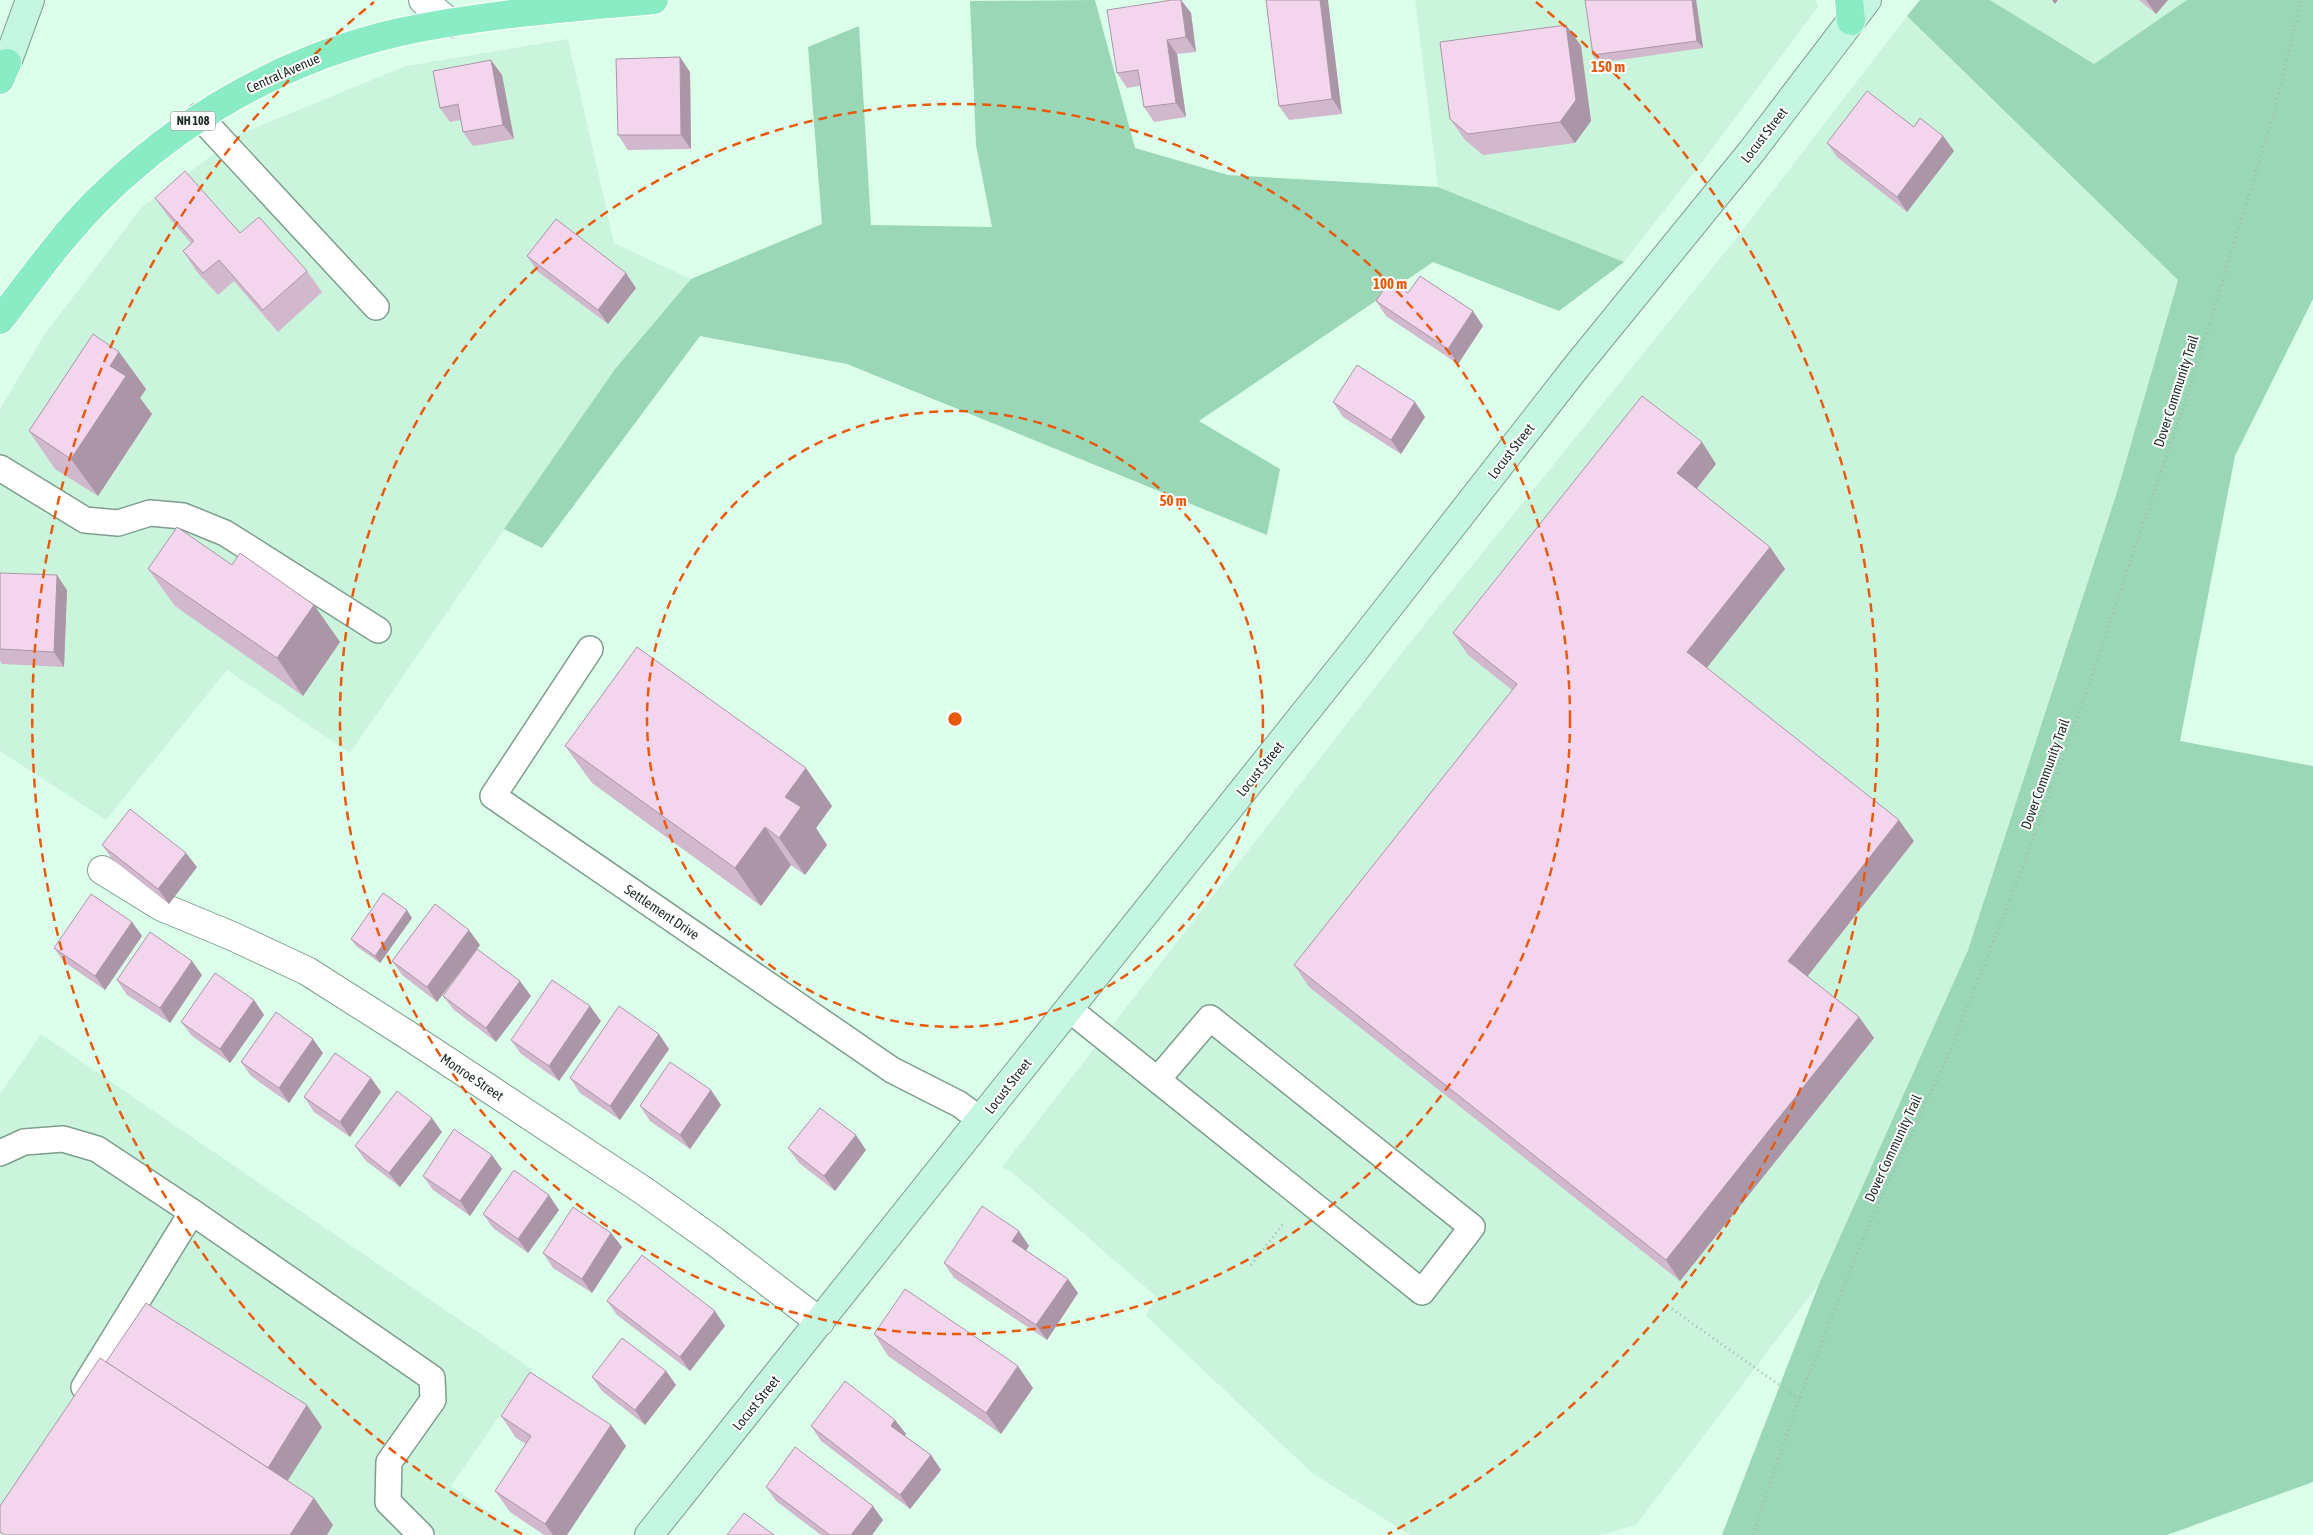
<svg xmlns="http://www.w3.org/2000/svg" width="2313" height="1535" viewBox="0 0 2313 1535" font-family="'Asap Condensed',sans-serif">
  <rect width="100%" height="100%" fill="#dcffec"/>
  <g fill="#cbf4dd">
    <path d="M1415,0H1816L1818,7L1703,161L1624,262L1438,187Z"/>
    <path d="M1990,0H2187L2094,64Z"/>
    <path d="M1907,16L2178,280L2118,489L1968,950L1819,1284L1636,1525L1601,1535H1410L1312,1473L1145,1315L1158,1298L1013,1173L1002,1167L1408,645L1742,231Z"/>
    <path d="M568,39L614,243L691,279L615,369L350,753L227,670L106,820L0,751V409L44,335L142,207L242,133L406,66Z"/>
    <path d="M41,1034L532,1369L451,1486L522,1535H0V1094Z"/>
  </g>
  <g fill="#9ad7b7">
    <path d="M1095,0L1135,148L1228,175L1438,187L1624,262L1559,311L1433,262L1199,421L1280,469L1267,535L847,364L700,336L542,548L504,529L615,369L691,279L822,224L808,47L859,26L871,225L992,227L976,145L970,1Z"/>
    <path d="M1920,0H1990L2094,64L2187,0H2313V299L2235,456L2180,741L2313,766V1482L2167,1535H1722L1819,1284L1968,950L2118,489L2178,280L1907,16Z"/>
  </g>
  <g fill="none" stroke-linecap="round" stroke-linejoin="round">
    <defs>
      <g id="lane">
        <path d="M199,116L376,307"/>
        <path d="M0,468L85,520L118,523L150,513L183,516L225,533L378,630"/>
        <path d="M590,649L493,796L892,1070L959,1104L981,1120"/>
        <path d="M1069,1009L1422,1292L1472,1227L1210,1018L1158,1079"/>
        <path d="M0,1153L24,1142L63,1139L97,1149L192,1212L432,1378L433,1400L389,1462L388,1502L421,1535"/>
        <path d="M84,1387L192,1212"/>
      </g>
      <g id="street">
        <path d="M423,0L450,23"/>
        <path d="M102,870L162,907L232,936L307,971L403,1032L644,1191L714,1241L820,1322"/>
      </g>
      <g id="secondary">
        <path d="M7,63L30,0"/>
        <path d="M649,1535L1355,650L1577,366L1752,151L1867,0"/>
      </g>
      <g id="primary">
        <path d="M1849,0L1851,21"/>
        <path d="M0,80L7,63"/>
        <path d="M0,320C31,280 61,237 97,201C180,118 285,58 400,32C484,14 569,8 654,0"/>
      </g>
    </defs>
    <use href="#lane" stroke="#7e9e8d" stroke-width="28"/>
    <use href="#street" stroke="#7e9e8d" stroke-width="30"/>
    <use href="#secondary" stroke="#7e9e8d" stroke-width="30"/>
    <use href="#primary" stroke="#fff" stroke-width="30"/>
    <g stroke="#a0bcad" stroke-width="3" stroke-dasharray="1 4" stroke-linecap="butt">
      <path d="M1251,1265L1283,1224"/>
      <path d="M1672,1309L1799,1399"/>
      <path d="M1753,1535L1799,1399L1869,1224L1946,1060L2023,867L2086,692L2186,399L2273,117L2301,0"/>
    </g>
    <use href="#lane" stroke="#fff" stroke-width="25"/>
    <use href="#street" stroke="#fff" stroke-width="28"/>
    <use href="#secondary" stroke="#c4f6e2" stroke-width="28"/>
    <use href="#primary" stroke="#8aecc5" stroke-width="28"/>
  </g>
  <g fill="#d1b8cc">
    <path d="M1172,0H1181L1191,13L1196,52L1177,54L1186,117L1154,122L1144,107L1140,86L1127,88L1117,73Z"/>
    <path d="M1266,0L1342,114L1289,120L1279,106Z"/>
    <path d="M1696,0L1703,48L1598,63L1593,55Z"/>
    <path d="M2139,0H2168L2156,14Z"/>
    <path d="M1566,25L1581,46L1591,121L1575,143L1483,155L1465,140L1450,119Z"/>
    <path d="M690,72L691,149L628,150L618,135Z"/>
    <path d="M502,75L514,139L473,146L463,132L461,120L450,122L440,108Z"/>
    <path d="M1914,127L1943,136L1954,151L1907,212L1837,157L1827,143Z"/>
    <path d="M155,198L240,233L307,271L322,292L278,332L234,281L218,295L197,272L183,251L191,243L170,219Z"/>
    <path d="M527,256L636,288L608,324L537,271Z"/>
    <path d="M1408,293L1483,326L1458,364L1386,316L1376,301Z"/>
    <path d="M119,352L146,389L140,398L152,414L98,496L55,469L29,431Z"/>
    <path d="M1333,402H1415L1425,417L1401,454L1343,417Z"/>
    <path d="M1716,464L1697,489L1770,547L1785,569L1706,668L1914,841L1807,976L1859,1017L1874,1038L1680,1281L1309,987L1294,965L1512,690L1468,655L1453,633Z"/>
    <path d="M232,565L314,605L340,642L303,696L175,606L148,569Z"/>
    <path d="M0,573L67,590L64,667L2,664L0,661Z"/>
    <path d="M565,746L832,806L816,828L827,845L805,875L791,865L761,906L592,783Z"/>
    <path d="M102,845L197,867L169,904L112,859Z"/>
    <path d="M412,918L380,963L356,946L351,939Z"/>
    <path d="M132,922L142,936L105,990L64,962L54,948Z"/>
    <path d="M480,945L437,1002L402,975L392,961Z"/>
    <path d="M202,975L170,1023L127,995L117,980Z"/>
    <path d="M443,996H531L496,1042L454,1010Z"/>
    <path d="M254,1000L264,1015L230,1063L192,1036L181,1022Z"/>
    <path d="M601,1021L559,1081L521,1054L511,1040Z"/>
    <path d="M669,1049L620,1120L580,1093L570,1078Z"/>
    <path d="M323,1053L289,1103L251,1076L241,1062Z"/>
    <path d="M371,1078L381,1092L350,1137L314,1112L304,1097Z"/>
    <path d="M711,1090L721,1105L690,1149L650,1121L640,1106Z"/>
    <path d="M442,1132L400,1187L365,1160L355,1146Z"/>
    <path d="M788,1148L866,1150L835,1191L799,1163Z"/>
    <path d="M502,1169L470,1216L433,1190L423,1176Z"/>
    <path d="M559,1210L528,1253L493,1228L483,1214Z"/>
    <path d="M1019,1231L1029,1246L1026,1250L1068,1279L1078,1293L1047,1340L954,1278L944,1263Z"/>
    <path d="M611,1233L622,1247L592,1293L553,1268L543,1253Z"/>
    <path d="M607,1301L725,1326L690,1371L617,1315Z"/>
    <path d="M874,1334L1033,1388L1001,1434L888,1356Z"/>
    <path d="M666,1371L676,1385L645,1425L602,1391L592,1377Z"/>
    <path d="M501,1416L611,1425L626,1446L567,1535H544L510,1512L495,1491L526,1444L516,1438Z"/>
    <path d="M895,1420L906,1434L905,1436L931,1455L941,1470L910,1509L821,1441L811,1426Z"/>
    <path d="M766,1487L883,1520L872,1535H821L776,1501Z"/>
  </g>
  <g fill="#aa96a6">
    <path d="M1181,0L1191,13L1196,52L1186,37Z"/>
    <path d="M1320,0H1328L1342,114L1332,99Z"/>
    <path d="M1692,0H1696L1703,48L1697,41Z"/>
    <path d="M2052,0H2058L2055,4Z"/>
    <path d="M2146,0H2168L2156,14Z"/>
    <path d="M1566,25L1581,46L1591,121L1575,143L1560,122Z"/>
    <path d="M1167,40L1177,54L1186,117L1176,103Z"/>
    <path d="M680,57L690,72L691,149L681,135Z"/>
    <path d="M491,60L502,75L514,139L503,125Z"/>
    <path d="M1943,136L1954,151L1907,212L1897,197Z"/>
    <path d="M626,273L636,288L608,324L598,310Z"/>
    <path d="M1473,311L1483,326L1458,364L1448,349Z"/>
    <path d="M119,352L146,389L140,398L152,414L98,496L71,459L110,366Z"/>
    <path d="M1415,402L1425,417L1401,454L1391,440Z"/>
    <path d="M1702,442L1716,464L1692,494L1677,473Z"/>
    <path d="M1770,547L1785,569L1702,674L1687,652Z"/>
    <path d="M57,575L67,590L64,667L54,652Z"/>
    <path d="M314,605L340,642L303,696L277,658Z"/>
    <path d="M806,768L832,806L816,828L827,845L805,875L779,838L785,797Z"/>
    <path d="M1899,820L1914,841L1803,982L1788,961Z"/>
    <path d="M765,827L791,865L761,906L735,868Z"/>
    <path d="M186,853L197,867L169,904L158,889Z"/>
    <path d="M407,910L412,918L380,963L375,956Z"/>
    <path d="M132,922L142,936L105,990L95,976Z"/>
    <path d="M469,930L480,945L437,1002L427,987Z"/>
    <path d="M192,961L202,975L170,1023L160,1008Z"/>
    <path d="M520,981L531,996L496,1042L486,1028Z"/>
    <path d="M254,1000L264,1015L230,1063L220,1049Z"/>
    <path d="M590,1006L601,1021L559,1081L549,1066Z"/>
    <path d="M1859,1017L1874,1038L1680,1281L1666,1260Z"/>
    <path d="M659,1034L669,1049L620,1120L610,1106Z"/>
    <path d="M313,1039L323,1053L289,1103L279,1088Z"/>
    <path d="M371,1078L381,1092L350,1137L340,1122Z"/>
    <path d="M711,1090L721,1105L690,1149L680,1135Z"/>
    <path d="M432,1118L442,1132L400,1187L389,1173Z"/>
    <path d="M856,1135L866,1150L835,1191L824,1176Z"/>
    <path d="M492,1155L502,1169L470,1216L460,1201Z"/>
    <path d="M549,1195L559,1210L528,1253L518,1239Z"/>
    <path d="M1019,1231L1029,1246L1023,1255L1012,1241Z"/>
    <path d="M611,1233L622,1247L592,1293L582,1279Z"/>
    <path d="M1068,1279L1078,1293L1047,1340L1036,1325Z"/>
    <path d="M715,1311L725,1326L690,1371L680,1357Z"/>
    <path d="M1018,1366L1033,1388L1001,1434L986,1413Z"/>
    <path d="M666,1371L676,1385L645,1425L635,1410Z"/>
    <path d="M307,1405L322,1427L281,1491L266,1470Z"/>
    <path d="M895,1420L906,1434L901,1440L891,1426Z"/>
    <path d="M611,1425L626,1446L567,1535H553L545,1524Z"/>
    <path d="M931,1455L941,1470L910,1509L900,1495Z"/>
    <path d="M314,1498L333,1525L327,1535H290Z"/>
    <path d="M873,1506L883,1520L872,1535H851Z"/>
  </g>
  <g fill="#f3d6ed" stroke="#aa96a6">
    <path d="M1172,0H1181L1186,37L1167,40L1176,103L1144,107L1138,70L1117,73L1107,10Z"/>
    <path d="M1266,0H1320L1332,99L1279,106Z"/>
    <path d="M1585,0H1692L1697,41L1593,55Z"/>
    <path d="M1566,25L1576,100L1560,122L1468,134L1450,119L1440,42Z"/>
    <path d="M680,57L681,135H618L616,59Z"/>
    <path d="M491,60L503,125L463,132L458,104L440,108L433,71Z"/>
    <path d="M1867,91L1914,127L1920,118L1943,136L1897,197L1827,143Z"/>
    <path d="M185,171L240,233L259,217L307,271L263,310L219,260L203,273L183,251L194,241L155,198Z"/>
    <path d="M556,219L626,273L598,310L527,256Z"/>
    <path d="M1420,276L1473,311L1448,349L1376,301L1390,280L1408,293Z"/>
    <path d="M93,334L119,352L110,366L126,376L71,459L29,431Z"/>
    <path d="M1357,365L1415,402L1391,440L1333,402Z"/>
    <path d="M1642,396L1702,442L1677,473L1770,547L1687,652L1899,820L1788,961L1859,1017L1666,1260L1294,965L1517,684L1453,633Z"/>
    <path d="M177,527L232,565L240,553L314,605L277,658L148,569Z"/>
    <path d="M0,573L57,575L54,652L0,649Z"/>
    <path d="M637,647L806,768L785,797L801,807L779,838L765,827L735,868L565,746Z"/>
    <path d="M130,809L186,853L158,889L102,845Z"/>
    <path d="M383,893L407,910L375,956L351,939Z"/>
    <path d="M91,894L132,922L95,976L54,948Z"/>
    <path d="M435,904L469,930L427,987L392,961Z"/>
    <path d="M150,932L192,961L160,1008L117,980Z"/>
    <path d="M477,949L520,981L486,1028L443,996Z"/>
    <path d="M215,973L254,1000L220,1049L181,1022Z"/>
    <path d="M552,980L590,1006L549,1066L511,1040Z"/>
    <path d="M619,1006L659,1034L610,1106L570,1078Z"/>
    <path d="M276,1012L313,1039L279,1088L241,1062Z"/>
    <path d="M335,1053L371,1078L340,1122L304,1097Z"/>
    <path d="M670,1062L711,1090L680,1135L640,1106Z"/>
    <path d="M397,1091L432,1118L389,1173L355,1146Z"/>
    <path d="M820,1108L856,1135L824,1176L788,1148Z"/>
    <path d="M454,1129L492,1155L460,1201L423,1176Z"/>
    <path d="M514,1170L549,1195L518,1239L483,1214Z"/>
    <path d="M982,1206L1019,1231L1012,1241L1068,1279L1036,1325L944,1263Z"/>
    <path d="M573,1207L611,1233L582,1279L543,1253Z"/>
    <path d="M642,1255L715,1311L680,1357L607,1301Z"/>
    <path d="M905,1289L1018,1366L986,1413L874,1334Z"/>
    <path d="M146,1303L307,1405L268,1468L106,1362Z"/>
    <path d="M622,1338L666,1371L635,1410L592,1377Z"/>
    <path d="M100,1358L314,1498L290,1535H5L0,1532V1506Z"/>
    <path d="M530,1372L611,1425L545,1524L495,1491L531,1436L501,1416Z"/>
    <path d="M845,1381L895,1420L891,1426L931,1455L900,1495L811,1426Z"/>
    <path d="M795,1447L873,1506L851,1535H830L766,1487Z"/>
    <path d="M744,1513L774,1535H727Z"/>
  </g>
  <g fill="none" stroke="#e8590c" stroke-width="2.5" stroke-dasharray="9 6">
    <circle cx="955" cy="719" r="308"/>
    <circle cx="955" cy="719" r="615"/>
    <path d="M522 1534A923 923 0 0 1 374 2M1536 2A923 923 0 0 1 1388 1534"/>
  </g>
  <g text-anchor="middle" stroke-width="4" stroke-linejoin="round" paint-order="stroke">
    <rect fill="#fff" stroke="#646d68" stroke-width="1" x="170.5" y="111.5" width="45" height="19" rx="4"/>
    <g font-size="12" font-weight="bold" fill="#212e27">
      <text x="193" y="125">NH 108</text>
    </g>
    <g font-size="14" fill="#212e27" stroke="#fff">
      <text transform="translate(283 73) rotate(-24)" y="5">Central Avenue</text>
      <text transform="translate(1764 135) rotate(-52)" y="5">Locust Street</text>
      <text transform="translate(2176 391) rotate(-72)" y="5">Dover Community Trail</text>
      <text transform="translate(1511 451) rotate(-52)" y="5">Locust Street</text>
      <text transform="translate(1260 769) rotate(-51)" y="5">Locust Street</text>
      <text transform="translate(2045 774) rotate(-70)" y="5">Dover Community Trail</text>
      <text transform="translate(662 912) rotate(34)" y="5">Settlement Drive</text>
      <text transform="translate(472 1077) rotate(34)" y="5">Monroe Street</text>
      <text transform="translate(1008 1086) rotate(-52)" y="5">Locust Street</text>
      <text transform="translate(1893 1148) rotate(-65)" y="5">Dover Community Trail</text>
      <text transform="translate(756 1403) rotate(-51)" y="5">Locust Street</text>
    </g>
  </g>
  <circle cx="955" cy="719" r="8" fill="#e8590c" stroke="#fff" stroke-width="2.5"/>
  <g font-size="15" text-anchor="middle" font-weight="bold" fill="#e8590c" stroke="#fff" stroke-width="4" stroke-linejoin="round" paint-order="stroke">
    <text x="1608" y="72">150 m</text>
    <text x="1390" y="289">100 m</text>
    <text x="1173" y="506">50 m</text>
  </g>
</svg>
